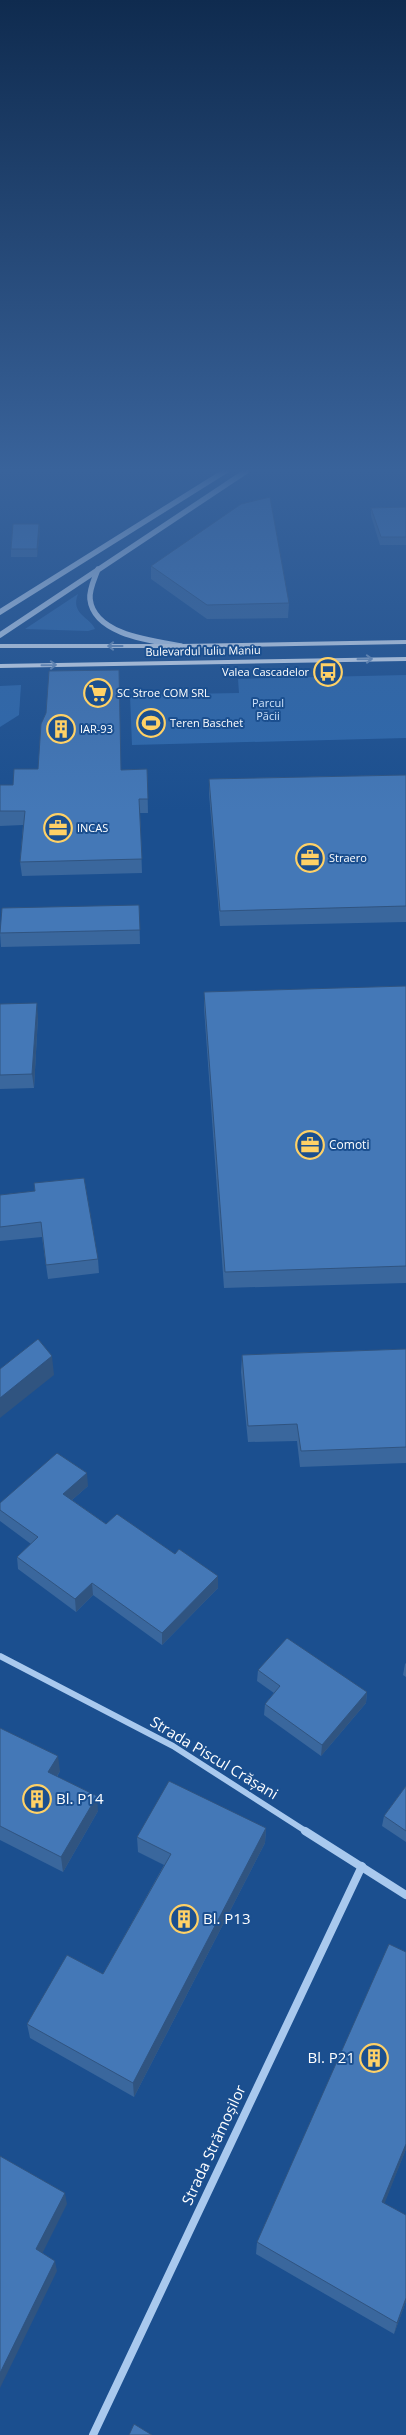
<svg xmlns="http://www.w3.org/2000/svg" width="406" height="2435" viewBox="0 0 406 2435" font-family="'Open Sans',sans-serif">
  <rect width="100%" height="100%" fill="#1b4f8f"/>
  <g fill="#2e69ad">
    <path d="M78,594C70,614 90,617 95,629L88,631L25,629Z"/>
    <path d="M406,675V738L132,745L130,695L239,693L238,679Z"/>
    <path d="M21,685L19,715L0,727V686Z"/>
  </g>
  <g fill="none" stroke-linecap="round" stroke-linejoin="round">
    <path stroke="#a9c9ee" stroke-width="6" d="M0,1656L173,1746L307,1832"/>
    <g stroke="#a9c9ee" stroke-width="8">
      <path d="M305,1831L406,1895"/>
      <path d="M93,2435L362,1866"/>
    </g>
    <g stroke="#d6e6fa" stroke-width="5.5">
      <path d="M98,569C95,578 89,589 90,599C94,635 153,641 181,646"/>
      <path d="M0,612L227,470"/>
      <path d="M0,635L248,470"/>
    </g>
    <g fill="#f0f6ff" fill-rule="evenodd">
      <path d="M406,640V644L181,648H0V644H181Z"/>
      <path d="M406,657V661L0,668V664Z"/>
    </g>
  </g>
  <g fill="#3a679d">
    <path d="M406,507V545H380L371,516V508Z"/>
    <path d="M39,524L40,532L37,557H11V549Z"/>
    <path d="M151,566L289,603L288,618L207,619L151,579Z"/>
    <path d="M147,769L148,813H140L142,873L22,876L20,862L23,825L0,826V785H13L121,770Z"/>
    <path d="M406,775V922L220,926L209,794V779Z"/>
    <path d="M139,905L140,944L1,947L0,933Z"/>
    <path d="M406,986V1283L224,1288L204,1008V992Z"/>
    <path d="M0,1004L38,1017L34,1088L0,1089Z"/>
    <path d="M34,1183L98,1259L99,1273L48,1279L42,1237L0,1241V1195L35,1191Z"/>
    <path d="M406,1349V1463L300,1467L297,1441L248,1442L241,1372L242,1355Z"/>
    <path d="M88,1486L72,1500L106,1524L175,1554L218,1576V1588L162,1645L93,1595L76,1612L18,1569L17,1557L31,1544L0,1521V1503Z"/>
    <path d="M406,1663V1677L403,1675L405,1664Z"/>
    <path d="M258,1670L367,1692L366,1703L321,1756L264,1715L265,1704L274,1693L257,1681Z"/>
    <path d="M0,1728L60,1771L57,1777L98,1811L63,1872L0,1840Z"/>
    <path d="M406,1786V1842L382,1826L384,1816Z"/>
    <path d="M266,1828L265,1843L134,2097L30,2038L27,2024L103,1974L164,1865L138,1852L137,1837Z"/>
    <path d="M406,2149L384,2203L406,2301L394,2334L256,2254L257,2242Z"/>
  </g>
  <g fill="#305480">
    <path d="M39,524L40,532L37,557V549Z"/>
    <path d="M37,1003L38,1017L34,1088L32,1074Z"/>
    <path d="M52,1356L54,1375L0,1418V1398Z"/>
    <path d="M87,1473L88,1486L64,1507L63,1494Z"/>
    <path d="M218,1576V1588L162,1645V1633Z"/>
    <path d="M92,1583L93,1595L76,1612L75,1599Z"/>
    <path d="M367,1692L366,1703L321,1756L322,1745Z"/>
    <path d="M58,1756L60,1771L50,1788L48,1772Z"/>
    <path d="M97,1796L98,1811L63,1872L61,1857Z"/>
    <path d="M266,1828L265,1843L134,2097L133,2083Z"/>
    <path d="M406,2144V2149L380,2215L382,2202Z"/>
    <path d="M65,2193L67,2204L39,2260L36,2249Z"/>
    <path d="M55,2261L57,2271L0,2388V2373Z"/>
    <path d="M406,2298V2301L394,2334L397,2323Z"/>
  </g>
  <g fill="#4478b7" stroke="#305480">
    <path d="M270,497L289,603L207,605L151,566L241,504Z"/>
    <path d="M406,507V537H381L371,508Z"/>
    <path d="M13,524H39L37,549H11Z"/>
    <path d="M119,670L121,770L147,769L148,799H139L142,859L20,862L25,811H0V785H13L14,769H38L41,724L46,713L49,671Z"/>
    <path d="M406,775V906L220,911L209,779Z"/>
    <path d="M139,905L140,930L0,933L2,908Z"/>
    <path d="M406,986V1266L225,1272L204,992Z"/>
    <path d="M37,1003L32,1074L0,1075V1004Z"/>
    <path d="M84,1178L98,1259L46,1265L41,1222L0,1227V1195L35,1191L34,1183Z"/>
    <path d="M38,1339L52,1356L0,1398V1369Z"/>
    <path d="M406,1349V1447L301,1451L297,1424L248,1426L242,1355Z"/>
    <path d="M57,1453L87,1473L63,1494L106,1524L117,1514L175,1554L179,1549L218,1576L162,1633L92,1583L75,1599L17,1557L38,1537L0,1510V1503Z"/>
    <path d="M287,1638L367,1692L322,1745L265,1704L280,1686L258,1670Z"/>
    <path d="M0,1728L58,1756L48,1772L97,1796L61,1857L0,1826Z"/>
    <path d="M169,1781L266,1828L133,2083L27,2024L67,1955L103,1974L171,1854L137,1837Z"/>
    <path d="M406,1786V1831L384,1816Z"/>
    <path d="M389,1944L406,1952V2144L382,2202L406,2215V2298L397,2323L257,2242Z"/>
    <path d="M0,2156L65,2193L36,2249L55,2261L0,2373Z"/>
    <path d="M134,2424L152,2435H129Z"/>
  </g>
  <defs><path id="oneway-shaft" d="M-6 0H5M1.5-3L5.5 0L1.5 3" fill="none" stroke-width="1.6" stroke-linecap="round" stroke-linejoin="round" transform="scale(1.25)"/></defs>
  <g stroke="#7b9ac1">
    <use href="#oneway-shaft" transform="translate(115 646) rotate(180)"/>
    <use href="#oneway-shaft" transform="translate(365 659) rotate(-1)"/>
    <use href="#oneway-shaft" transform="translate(49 665) rotate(-1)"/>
  </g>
  <linearGradient id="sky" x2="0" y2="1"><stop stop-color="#0f2b4f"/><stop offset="0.58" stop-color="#39639b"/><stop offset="1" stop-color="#39639b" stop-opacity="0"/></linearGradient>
  <rect width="406" height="811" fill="url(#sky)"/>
  <defs>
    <symbol id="bus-ring" viewBox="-11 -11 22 22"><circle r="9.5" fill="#1b4f8f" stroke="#ffd166" stroke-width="1.5"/><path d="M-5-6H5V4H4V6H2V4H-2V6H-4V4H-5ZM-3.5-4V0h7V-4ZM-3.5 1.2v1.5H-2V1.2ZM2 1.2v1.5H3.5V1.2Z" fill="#ffd166"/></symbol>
    <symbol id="supermarket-ring" viewBox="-11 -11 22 22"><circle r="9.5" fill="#1b4f8f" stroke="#ffd166" stroke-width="1.5"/><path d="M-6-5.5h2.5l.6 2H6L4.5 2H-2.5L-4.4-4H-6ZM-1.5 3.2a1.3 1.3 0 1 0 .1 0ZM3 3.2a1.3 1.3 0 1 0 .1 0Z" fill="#ffd166"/></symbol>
    <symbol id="stadium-ring" viewBox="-11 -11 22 22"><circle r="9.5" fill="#1b4f8f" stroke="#ffd166" stroke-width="1.5"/><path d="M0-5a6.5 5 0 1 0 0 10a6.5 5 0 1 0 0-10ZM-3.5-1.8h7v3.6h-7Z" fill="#ffd166"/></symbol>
    <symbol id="building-ring" viewBox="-11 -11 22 22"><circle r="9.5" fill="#1b4f8f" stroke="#ffd166" stroke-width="1.5"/><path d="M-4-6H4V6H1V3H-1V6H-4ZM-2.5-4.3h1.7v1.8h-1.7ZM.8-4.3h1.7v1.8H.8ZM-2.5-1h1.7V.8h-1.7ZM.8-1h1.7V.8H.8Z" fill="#ffd166"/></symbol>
    <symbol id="office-ring" viewBox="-11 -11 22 22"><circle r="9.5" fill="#1b4f8f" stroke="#ffd166" stroke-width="1.5"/><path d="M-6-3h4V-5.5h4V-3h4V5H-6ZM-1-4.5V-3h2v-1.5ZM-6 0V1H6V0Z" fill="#ffd166"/></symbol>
  </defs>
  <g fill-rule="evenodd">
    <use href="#bus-ring" x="312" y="656" width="32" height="32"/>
    <use href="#supermarket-ring" x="82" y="677" width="32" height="32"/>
    <use href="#stadium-ring" x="135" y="707" width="32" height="32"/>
    <use href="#building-ring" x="45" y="713" width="32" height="32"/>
    <use href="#office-ring" x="42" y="812" width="32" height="32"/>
    <use href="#office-ring" x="294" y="842" width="32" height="32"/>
    <use href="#office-ring" x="294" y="1129" width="32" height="32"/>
    <use href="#building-ring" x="21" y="1783" width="32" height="32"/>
    <use href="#building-ring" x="168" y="1903" width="32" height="32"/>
    <use href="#building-ring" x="358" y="2042" width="32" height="32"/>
  </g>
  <g text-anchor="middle" stroke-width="4" stroke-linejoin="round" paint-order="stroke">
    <g font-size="11" fill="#fff" stroke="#1b4f8f">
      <text transform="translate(203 651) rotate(-1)" y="4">Bulevardul Iuliu Maniu</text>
    </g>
    <g font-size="11" fill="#fff" stroke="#1b4f8f" text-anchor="start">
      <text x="309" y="676" text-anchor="end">Valea Cascadelor</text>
      <text x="117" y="697">SC Stroe COM SRL</text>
      <text x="170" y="727">Teren Baschet</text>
      <text x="80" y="733">IAR-93</text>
      <text x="77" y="832">INCAS</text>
      <text x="329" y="862">Straero</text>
    </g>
    <g font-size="11" fill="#cfe3fa" stroke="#1b4f8f">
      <text x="268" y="707">Parcul<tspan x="268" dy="13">Păcii</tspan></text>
    </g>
    <g font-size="12" fill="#fff" stroke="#1b4f8f" text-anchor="start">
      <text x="329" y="1149">Comoti</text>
    </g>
    <g font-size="15" fill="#fff" stroke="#1b4f8f">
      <text transform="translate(214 1758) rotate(31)" y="5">Strada Piscul Crășani</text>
      <text transform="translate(214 2145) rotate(-65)" y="5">Strada Strămoșilor</text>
    </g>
    <g font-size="15" fill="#fff" stroke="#1b4f8f" text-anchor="start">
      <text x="56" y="1804">Bl. P14</text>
      <text x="203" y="1924">Bl. P13</text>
      <text x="355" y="2063" text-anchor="end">Bl. P21</text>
    </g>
  </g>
</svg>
